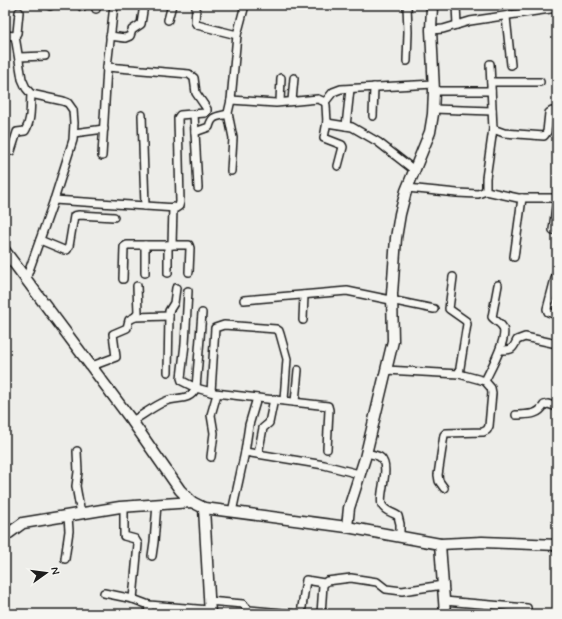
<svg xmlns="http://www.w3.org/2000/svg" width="562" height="619" viewBox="0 0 562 619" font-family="Mynerve,sans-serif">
  <rect width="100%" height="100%" fill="#edede9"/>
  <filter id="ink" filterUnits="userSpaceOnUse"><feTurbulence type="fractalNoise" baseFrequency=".025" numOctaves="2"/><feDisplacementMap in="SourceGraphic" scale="8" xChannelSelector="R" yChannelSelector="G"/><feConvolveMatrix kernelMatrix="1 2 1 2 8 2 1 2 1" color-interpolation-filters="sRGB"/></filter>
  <g filter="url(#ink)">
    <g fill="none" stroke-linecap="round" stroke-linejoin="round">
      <defs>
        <g id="street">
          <path d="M96,5V9"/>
          <path d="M245,5L237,35L231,100L276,103L318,99L325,102"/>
          <path d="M456,5L457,25"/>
          <path d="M50,6V5"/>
          <path d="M82,7V5"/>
          <path d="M196,8L195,22L197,25L237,35"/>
          <path d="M19,12L17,33L15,36L22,79L26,88L31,94L63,101L68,103L73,110L74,123L73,140L54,200L26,279"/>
          <path d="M506,17L511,65"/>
          <path d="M168,20L172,5"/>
          <path d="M431,30L443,29L470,21L557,8"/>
          <path d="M5,35L15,36"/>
          <path d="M110,36L125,38L130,36L132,30L141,24L144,5"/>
          <path d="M19,57L45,56"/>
          <path d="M407,61L408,32L407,5"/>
          <path d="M490,64L493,129"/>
          <path d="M491,82H540"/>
          <path d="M434,91H491"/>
          <path d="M231,100L228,113L233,138L231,171"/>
          <path d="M292,101L294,78"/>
          <path d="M280,102L281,78"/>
          <path d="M433,109L492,111"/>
          <path d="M194,114L198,188"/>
          <path d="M142,115L145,206"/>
          <path d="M373,116L374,87"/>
          <path d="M327,121L324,138L342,145L343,147L338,166"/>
          <path d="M346,126L350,89"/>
          <path d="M195,132L209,127C212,115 217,117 228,114"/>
          <path d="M74,133L104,129"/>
          <path d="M11,151L17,132L25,131C32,120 30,106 31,94"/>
          <path d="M102,156L107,67L114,5"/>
          <path d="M414,170L378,142L352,127L327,123L326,105L325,102L333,92L341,89L434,84"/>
          <path d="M407,188L457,193L478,194L486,191L518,198H557"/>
          <path d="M486,191V178L493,129L504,133L544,136L547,132L549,113L552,111L557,112"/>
          <path d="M54,200L176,208L179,206L180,202L178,118L180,115L205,113L207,111V109L196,93L194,78L189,74L107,67"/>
          <path d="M553,230L557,198"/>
          <path d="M40,240L64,250H67L69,246L74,216L79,215L114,217"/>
          <path d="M172,245L173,207"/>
          <path d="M514,257L522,198"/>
          <path d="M557,271L547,309L548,312L557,315"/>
          <path d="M145,273V245"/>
          <path d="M168,273V245"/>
          <path d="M453,277L449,309L466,321L467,324L459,374"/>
          <path d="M123,279L124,247L127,245H189L190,248L189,272"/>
          <path d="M188,291L185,344L181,378L182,381L196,388L215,393L328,406L329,410L327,449"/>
          <path d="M244,300L347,291L434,309"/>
          <path d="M135,317L169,316"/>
          <path d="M303,320L304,295"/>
          <path d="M500,350C511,350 512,351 517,340L525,337L557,344"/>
          <path d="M92,366L116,357L113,334L127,328L129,320L135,317L138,313L137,286"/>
          <path d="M386,370L459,374L485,381L491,388L492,393L489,426L487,430L483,432L446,433L444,435L438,475L439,481L444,488"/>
          <path d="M168,372L169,315V311L174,303L176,288"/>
          <path d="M485,381C490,370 508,339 503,328C501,323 495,321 492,317L498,285"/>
          <path d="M211,392L215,328L224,325L276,329L279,331L280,334L287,359L284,400"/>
          <path d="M295,402L298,370"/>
          <path d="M516,415C527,414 538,416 544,405L548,404L557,407"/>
          <path d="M132,421C143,415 154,406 166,401C178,396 189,402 196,388L202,313"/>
          <path d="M77,451L78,472L76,486L81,514"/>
          <path d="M245,452L324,465L359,474"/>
          <path d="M366,453C370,454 378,455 381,458C391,468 378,495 382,505C385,512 393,512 398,516L400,524V537"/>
          <path d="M258,454L263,428L269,423L274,399"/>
          <path d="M211,457L214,433L211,415L217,394"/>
          <path d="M124,507V536L135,539L138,544L133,599"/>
          <path d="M232,512L245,452L249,425L257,398"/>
          <path d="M152,556L154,542L157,504"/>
          <path d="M65,559L69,531L68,516"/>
          <path d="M104,593L133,599L149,605L209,610"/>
          <path d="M208,601L243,604L249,610L294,614"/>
          <path d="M444,601L527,608V614"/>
          <path d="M148,614L149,605"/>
          <path d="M301,614L306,580L324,583"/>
          <path d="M321,614L323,585L327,581L351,578L377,582L386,589L402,591L443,585"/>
        </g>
        <g id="secondary">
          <path d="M5,251L132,421L180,490L192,502L204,508L347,527L440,544L445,614"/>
          <path d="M204,508L210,614"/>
          <path d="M347,527L349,508L365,458L393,341L392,294L396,238L400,214L406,191L430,132L433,114L434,91L431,30L432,5"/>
          <path d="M5,536L23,523L120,507L192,502"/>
          <path d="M440,544L482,542L557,545"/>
        </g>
      </defs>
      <use href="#street" stroke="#1c1c1c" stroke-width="10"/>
      <use href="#secondary" stroke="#1c1c1c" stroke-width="13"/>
      <use href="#street" stroke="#f6f6f2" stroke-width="7"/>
      <use href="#secondary" stroke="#f6f6f2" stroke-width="10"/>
    </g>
  </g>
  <rect width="562" height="619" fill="none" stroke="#f6f6f2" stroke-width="20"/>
  <rect x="10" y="10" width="542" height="599" fill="none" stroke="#1c1c1c" stroke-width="1.5" filter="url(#ink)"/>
  <g transform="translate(46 573) rotate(76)" stroke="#f6f6f2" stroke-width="3" paint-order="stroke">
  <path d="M0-3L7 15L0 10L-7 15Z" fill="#1c1c1c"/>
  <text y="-6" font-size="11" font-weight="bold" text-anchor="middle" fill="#1c1c1c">N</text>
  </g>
</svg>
